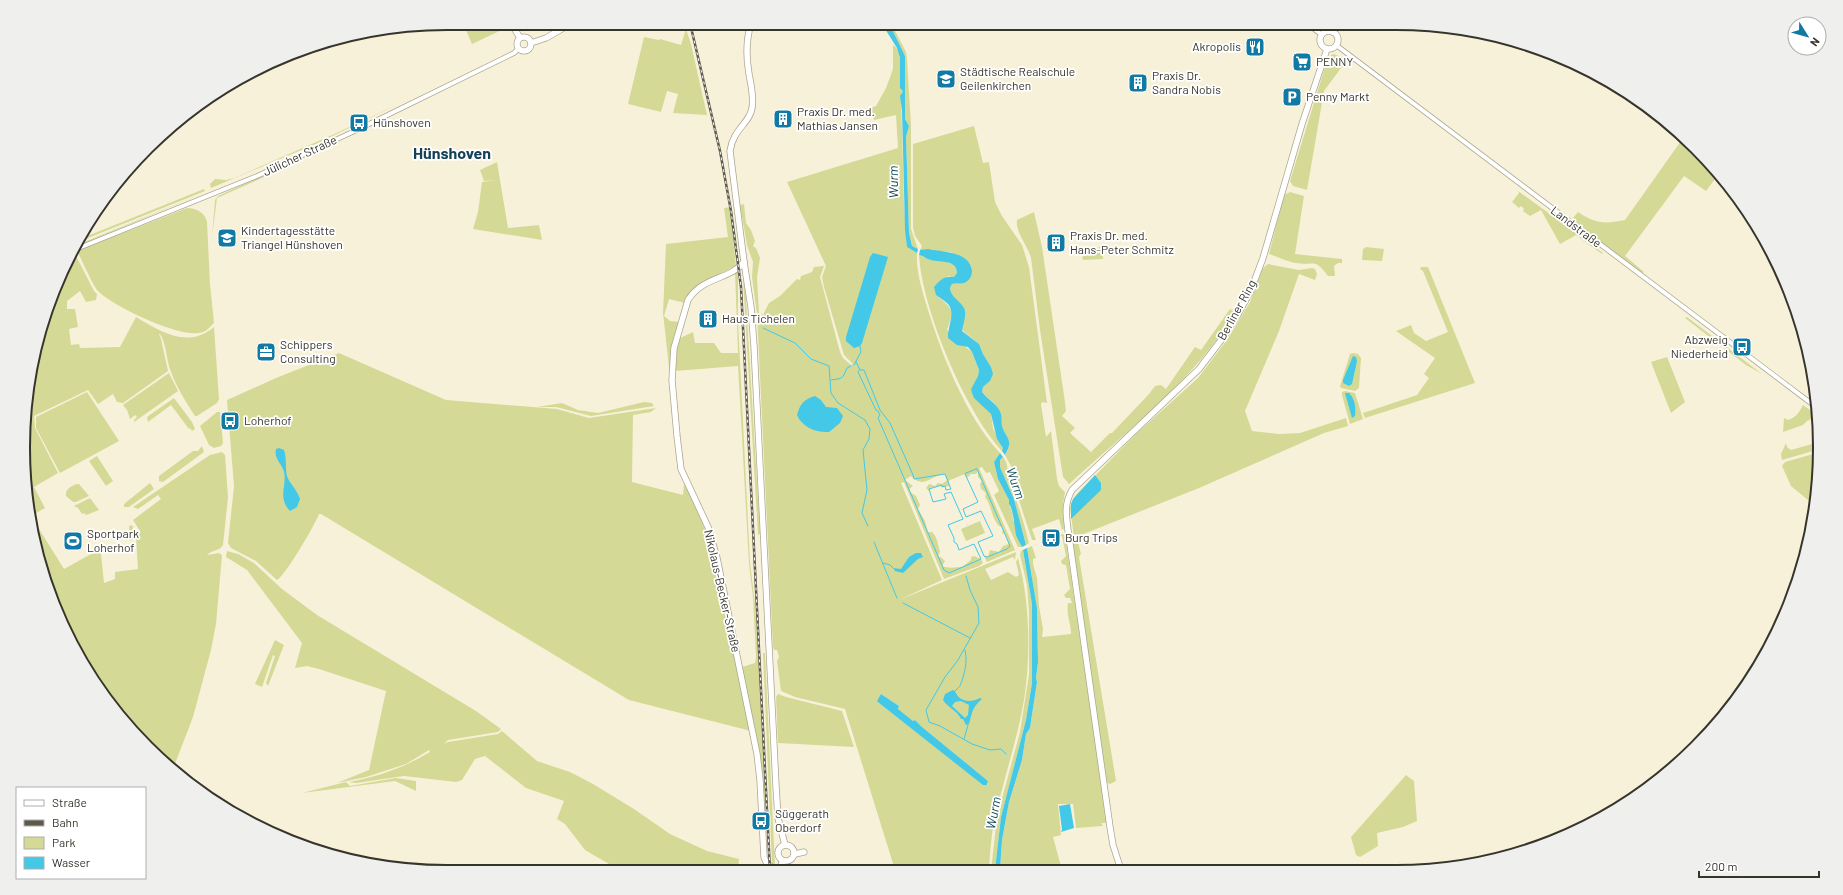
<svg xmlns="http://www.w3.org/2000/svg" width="1843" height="895" viewBox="0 0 1843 895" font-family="Barlow,sans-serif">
  <rect width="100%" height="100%" fill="#f8f1da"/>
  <g fill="#d4da95" fill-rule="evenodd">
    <path d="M463,23H503L506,28L472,44Z"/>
    <path d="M889,23H891L906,52L907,59L911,125V229L918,249L912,246L909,233L906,137L909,126L905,119V56Z"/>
    <path d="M686,29L691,44L707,115L673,113L678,94L667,91L661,112L628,104L644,37L659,40L660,39L681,45Z"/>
    <path d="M893,45C904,50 899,80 903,91L901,94L904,204L907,247L917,253C916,272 922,289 927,307C942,355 965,415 1000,453L994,462L998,479L1009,500C1009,506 1013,512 1013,520L1015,523L1022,547H1018L1017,545L994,495L999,491L990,472L986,473L982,467L979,468L1015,550L987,562L984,556L988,557L990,550L999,552L1003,546L1009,544L1005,534L1002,533L1003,530L1002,527L999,526C991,517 992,506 985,497L986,493L981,489L980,484L982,481L978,477V471L976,474H971L967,478L965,474L950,480L948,482L950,486L942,487V485L930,488V491H929L926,488L929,484L935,486L938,483L942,484L947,480L945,474C931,475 924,490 911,476L905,480L913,486L909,489L910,492L916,496L920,505L918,509L925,521L928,532H932C937,536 938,545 940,552L938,556L942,558L945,561L942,566C949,569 956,567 962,567L971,560V557L974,556L981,559L983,563L979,566L944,579L904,482L901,483L942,580L899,600L1016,552L1015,560L1013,557L985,569L991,580L1008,572L1016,577L1019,575L1016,562L1018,558C1030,602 1031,655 1024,700C1017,741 1003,781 994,822C991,837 990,854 989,870H895L845,709L795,697L781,691L777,661L779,657L777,650H774L773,646L757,314L752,277L753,262L747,245L740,205L744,204L746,223L751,230L755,241L753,246L756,248L760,258L757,277L759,313L763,315L769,303L780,296L797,279L800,280L801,276L812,272L814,267L824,266L820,277L840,352L843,358L851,365L853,364L844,355L824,287L822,277L826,266L787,182L898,148L896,115L874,120L870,108L876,106L886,88L893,69ZM881,694L899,706L898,709L913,721L915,720L922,727L988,781V785L983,784L879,703Z"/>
    <path d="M1334,54L1341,57L1348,63L1341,68L1324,91L1307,190L1293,186L1290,181L1325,67L1331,55Z"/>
    <path d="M401,103L318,143L211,188L210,184L215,179L226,180L234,178L330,136Z"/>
    <path d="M974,126L983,163L989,162L995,202L1002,216L1022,245L1029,267L1047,403L1042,402L1041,404L1046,437L1051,431L1057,479L1059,486L1065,492L1063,504L1064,529L1062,530L1059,519L1032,529L1036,540H1032L1012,479V468L1005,455C1013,441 1005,437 1002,426C999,416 1001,412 994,403C990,399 986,397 982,392L983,387L990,381L991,367L983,354L979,344L962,330L964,307L951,294L950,288L952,284L963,283L951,252L920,250L922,246L915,236L913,228V144Z"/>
    <path d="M1681,141L1692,145L1696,147L1718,175L1706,191L1684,176L1625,256L1644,272L1642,273L1579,227L1573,218L1578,212C1596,224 1604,224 1625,220Z"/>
    <path d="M316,151L289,166L217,198L212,237L215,200L218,196Z"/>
    <path d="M497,162L508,228L539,225L542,240L473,229L478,212L482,182L496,180L484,181L480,170Z"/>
    <path d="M204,189L205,191L78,242L80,239Z"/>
    <path d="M1518,191L1576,233V235L1577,234L1603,253L1602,254L1576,235L1560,244L1541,210L1530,216L1523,211L1524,209L1521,206L1519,208L1512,202L1519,193Z"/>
    <path d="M206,192L75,247L77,245Z"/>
    <path d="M1290,192L1304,196L1295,254L1342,259V263H1338L1334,266L1335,276H1328C1314,257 1315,266 1296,263C1287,262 1278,257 1269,254L1284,195Z"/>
    <path d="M730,207L736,266L703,282L696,287L685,303L669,299L664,316L670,321L680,322L672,343L670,376L663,313L666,244L728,237L724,208Z"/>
    <path d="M187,208C197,208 205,213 207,222L210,284L214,323C209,328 206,332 199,333C178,337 114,307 98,291C92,284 82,260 77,251Z"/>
    <path d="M1034,212L1042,247L1065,402L1066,411L1062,416L1075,428L1070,433L1091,452L1110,433H1112L1149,394L1155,386L1161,385L1166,389L1195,347L1201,350L1230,309L1235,312C1194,381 1128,430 1069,484L1063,477L1040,330L1031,258C1028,246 1015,232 1017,220Z"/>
    <path d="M1101,246H1102L1103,259L1083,260L1082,257Z"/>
    <path d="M1366,247L1384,249L1382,261L1362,260L1363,249Z"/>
    <path d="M73,252H74L94,291L97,294L96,300L86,302L80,291L67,301V309H75L78,327L69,329L71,345L79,344L80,348L120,347L136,317C161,332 188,349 214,327L219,399L217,403L197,416H195C186,402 177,388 171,372C166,360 167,345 160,334H159L161,339L168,371L123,403L117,402L113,394L98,404L88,390L34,416L35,428L58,473L34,487L45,508L31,516L64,569L100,549L101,553L104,583L115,579V572L138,569L136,537L133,535V539L130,541L129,526L132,525L135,532L140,531L133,520L161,499L158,495L138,509L133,507L210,455L222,452L225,455L228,497L223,545C220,551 211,550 207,555L219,553L222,555L216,624L211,650L193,717L173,769L147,748L111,706L67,635L45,584L27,503L23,447L31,364L55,285Z"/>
    <path d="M919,255C923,256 924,258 928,259C938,262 956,259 957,273L954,277L948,276L936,295C952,308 955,309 947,330L957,345H963L972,352L979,370L978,376L971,389L991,414L993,428L1003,448L1002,451C965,411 922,309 919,255Z"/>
    <path d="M1268,264L1299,270L1312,268L1315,269L1317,274L1315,280L1299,274L1279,331L1245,411L1252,431L1279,434L1300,433L1346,418L1348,426L1324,433L1199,488L1076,537L1077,538L1081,554L1079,557L1116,781L1110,784L1105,782L1072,538L1074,537L1070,508L1076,495L1136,434L1198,378L1227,340L1241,317L1250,302L1263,268Z"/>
    <path d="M1421,267H1428L1475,383L1365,418L1363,413L1417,395L1429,378L1424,374L1435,358L1396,331L1411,325L1414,333L1426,341L1448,332L1423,271L1420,269Z"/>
    <path d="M738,271V321L750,562L755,604L763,734L767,860L764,817L742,667L755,663L756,658L753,597L749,564L738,366L675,371L678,339L693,332L695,343H714L721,353H738L735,272Z"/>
    <path d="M743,279L745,282L760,534L758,535Z"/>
    <path d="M1687,317L1762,374L1746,365L1685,318Z"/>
    <path d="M339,353L446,400L557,409L589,418L656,408L651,412L633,415L632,482L683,495L684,484L686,485L704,527L714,556L751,731L629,700L321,514H319C315,525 285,576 277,580L256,561L231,548L228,543L234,486L227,400L276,378Z"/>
    <path d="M1353,353L1358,354L1361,358L1359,388L1355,391L1341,388L1340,386L1350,354Z"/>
    <path d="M1667,357L1685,402L1671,413L1651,362Z"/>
    <path d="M169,373L178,391L134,422V420L137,417L135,415L130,419L127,410L123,405Z"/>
    <path d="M1345,391L1355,393L1363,419L1350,424L1342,395V392Z"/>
    <path d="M87,392L119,441L60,473L36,428V417Z"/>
    <path d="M174,398L192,422L195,429L192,431L190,428L189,429L171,405L148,422L147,417Z"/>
    <path d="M644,402L652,403L654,406L591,416L556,407H537L562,403L578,410L598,413Z"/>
    <path d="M1803,405L1817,415L1818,424L1811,419L1807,421L1803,425L1783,432L1784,418L1788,420C1797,417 1799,412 1803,405Z"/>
    <path d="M217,412H220L223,443L221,446L214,448L209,445L200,426Z"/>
    <path d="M1819,442L1820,449L1782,460L1781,454L1786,443L1787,447L1791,450Z"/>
    <path d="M202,446L204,452L163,482L159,481V476L193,451H198Z"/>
    <path d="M1820,452L1814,505L1791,486L1782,466L1785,462Z"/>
    <path d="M97,456L113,481L106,486L89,461Z"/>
    <path d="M1003,457C1010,466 1006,471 1009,480C1017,501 1024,522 1029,543L1026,545L1014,499L1000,467V460Z"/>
    <path d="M150,483L154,489L129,507H124V504Z"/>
    <path d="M77,484H79L89,496L76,502H73L66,496C65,489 71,486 77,484Z"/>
    <path d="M90,498L99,510L86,515L84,513L82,514L78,508L74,506Z"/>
    <path d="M980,521L985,533L966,541L961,529Z"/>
    <path d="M1063,534L1065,535L1107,823H1101L1103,826L1076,828L1073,804H1058L1061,835L1053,837L1062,870H1000L1002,840L1009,802L1022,760L1026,734L1030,728L1037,682L1036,678L1038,662L1037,608L1027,548L1032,546L1036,558L1033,559V564L1037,578L1039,606L1043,629L1042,637L1071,634C1071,623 1066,615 1068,603H1072L1070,598H1066L1064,595L1070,589L1066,565L1062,564L1061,561L1066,556L1062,536L1056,538L1051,547L1046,541Z"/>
    <path d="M1023,550L1032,604V683L1026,720L1001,817L995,870H991L997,817L1020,732L1029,674V612L1027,585L1020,555L1021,551Z"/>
    <path d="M227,551L238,554L254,563L282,589L317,615L476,711L501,729L498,732L448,740L444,744L448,742L498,734L502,731L537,761L570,772L593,784L634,809L670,834L707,851L739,859L738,871H621L585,850L565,824L557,819L564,801L526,788L485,756L475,759L462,780L456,782L404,776L356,783L349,782C380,776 403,768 430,752L429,750L406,764L366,777L337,783L369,770L386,691L319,669L307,666L295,668L302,643L247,570L226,557Z"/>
    <path d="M275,640L284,645L268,686L266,683L275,656L273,655L262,687L255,684Z"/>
    <path d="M763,653H765L775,867L772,865Z"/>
    <path d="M778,694L786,697L842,711L854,747L778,743L776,697Z"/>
    <path d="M1406,775L1414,781L1417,821L1403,827L1377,833L1378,846L1360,857L1356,855L1351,837Z"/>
    <path d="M396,778L416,781V791L395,781L302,793L346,782L350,786Z"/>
  </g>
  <g fill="#43c8e7" fill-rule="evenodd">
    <path d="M885,23H889L905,56V119L909,126L906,137L909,233L912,246L918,249L917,253L907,247L905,230L902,110L900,96L903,91L900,88V58L897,48L882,24Z"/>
    <path d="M928,249C942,252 970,251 972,271C972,276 969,281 964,283C960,284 956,283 952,284L950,288C951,299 964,302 965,311C966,317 963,325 962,331L979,344L983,354L991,367L993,374L990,381L983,387L982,392C988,400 998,404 1001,414C1002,418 1001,422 1002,426C1006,439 1014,439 1005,455L1002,451L1003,448L997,439L991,414L974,398L972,393L971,389L978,376L979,370L972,352L968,347L957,345L948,338C947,328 956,313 948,304C945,301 940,298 936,295L934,287C940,280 944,276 954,277L957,273C956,259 941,263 931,260C926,259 924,256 919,255L920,250Z"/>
    <path d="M873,253L888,257L862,343L860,346L854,348L846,341V337L870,257Z"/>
    <path d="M1353,356L1356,357L1357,361L1352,384L1349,386L1343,383V380Z"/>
    <path d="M1345,393H1349C1355,399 1356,407 1355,416L1352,418Z"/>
    <path d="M815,396L821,400L826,407L837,408L843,416L840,423L829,432C816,433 802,427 797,415C800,404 804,399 815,396Z"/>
    <path d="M279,448L284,450C287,459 285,468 287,476C289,483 297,489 300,499L297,507L290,511C276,496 289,484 283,469C280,462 274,458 276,449Z"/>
    <path d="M1000,453L1003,457L1000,460V467L1014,499L1026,545L1022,547C1020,543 1017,538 1016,535C1015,529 1013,508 1009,504V500L998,479L994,462Z"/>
    <path d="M1095,475L1101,483V490L1071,519V504L1073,499Z"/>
    <path d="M1027,548L1037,608L1038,662L1036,678L1037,682L1030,728L1026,734L1022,760L1009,802L1002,840L1000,870H995L1001,817L1026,720L1032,683V604L1023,550Z"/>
    <path d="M916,553H921L923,557L918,559L903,573L895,571L893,568L901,569L909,557Z"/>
    <path d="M953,690L955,691C959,702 970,703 980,698L982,699C972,708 973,710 969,724L966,725L963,719H961C957,710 948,708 943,700L945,694ZM961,701L969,705L968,715L965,718L952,706L955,702Z"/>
    <path d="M881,694L899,706L898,709L913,721L915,720L922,727L988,781L987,785H983L879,703L877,701Z"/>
    <path d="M1070,804L1074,828L1061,832L1062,830L1059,806Z"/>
  </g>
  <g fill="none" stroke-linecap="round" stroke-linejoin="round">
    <g stroke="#43c8e7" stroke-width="1">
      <path d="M763,328L795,343L811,359L829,366L831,393L838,403L865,420L870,429L869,439L863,450L867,490L862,513L868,526"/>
      <path d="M856,362L860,370"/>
      <path d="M854,365L861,352L860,346"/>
      <path d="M860,370H864L880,410L890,423L913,475L914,479L945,474L951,489L946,490L945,486L942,487V485L929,489L933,502L946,499L944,494L951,492L963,519L948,525L954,538V542L957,544L959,550L974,544L981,559L949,573L944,570L878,418L880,415L878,411L876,410L858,372Z"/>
      <path d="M831,380C844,378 842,379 847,368L851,366"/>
      <path d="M977,469L1010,546L1007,549L987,557L984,556L978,542L993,536L981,511L966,517L963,509L978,502L965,474Z"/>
      <path d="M874,542L897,598"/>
      <path d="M883,563L890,565L893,568"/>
      <path d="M966,576L970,590L978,607L979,623L958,660L945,677L926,710L929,722L940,726L972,744L990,750L1001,749L1006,754"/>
      <path d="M903,603L970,638"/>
      <path d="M955,691L960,686C961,682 963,680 963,677C966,668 967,659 965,650"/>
      <path d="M964,739L968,725"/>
    </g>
    <defs>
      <g id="minor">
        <path d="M1306,23L1322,35"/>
        <path d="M1336,45L1816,407"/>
        <path d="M74,250L257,176L359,129L514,53L518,49"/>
      </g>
      <g id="major">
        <path d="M511,23L520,38"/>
        <path d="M751,23C746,40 746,57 749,74C751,85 754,97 752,108C750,123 733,129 730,151L744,262L751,307L754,346L776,786L778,818L785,845"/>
        <circle cx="1329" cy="40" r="9"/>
        <path d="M1332,32L1335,23"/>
        <circle cx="524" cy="44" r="7"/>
        <path d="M531,43L546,38L572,23"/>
        <path d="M744,262C730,280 703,276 688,300L674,348L672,380L677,436L681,469L708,527L717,558L757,754L760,780L764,857L766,862L775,871"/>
        <circle cx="786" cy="853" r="8"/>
        <path d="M795,854L804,852"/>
        <path d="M1121,870L1113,845L1110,827L1068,530C1066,515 1064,504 1072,490L1199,369L1225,335L1237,316L1251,290L1263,258L1302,124L1327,49"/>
        <path d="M778,871L783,861"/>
      </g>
    </defs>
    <use href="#minor" stroke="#aca690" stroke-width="5.5"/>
    <use href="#major" stroke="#aca690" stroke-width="7"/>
    <use href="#minor" stroke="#fff" stroke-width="4"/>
    <use href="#major" stroke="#fff" stroke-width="5.5"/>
    <defs>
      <path id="rail" d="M690,23L720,151L731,211L741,287L770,871"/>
    </defs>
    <use href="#rail" stroke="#5d594d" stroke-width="2.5"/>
    <use href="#rail" stroke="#fff" stroke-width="1" stroke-dasharray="3" stroke-linecap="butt"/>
  </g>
  <defs>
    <symbol id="restaurant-square" viewBox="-11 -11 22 22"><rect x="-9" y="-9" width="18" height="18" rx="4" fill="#1079a4" stroke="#fff"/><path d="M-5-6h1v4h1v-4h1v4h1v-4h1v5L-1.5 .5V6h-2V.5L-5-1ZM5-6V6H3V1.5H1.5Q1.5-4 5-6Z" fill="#fff"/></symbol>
    <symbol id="supermarket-square" viewBox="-11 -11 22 22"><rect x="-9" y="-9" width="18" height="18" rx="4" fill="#1079a4" stroke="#fff"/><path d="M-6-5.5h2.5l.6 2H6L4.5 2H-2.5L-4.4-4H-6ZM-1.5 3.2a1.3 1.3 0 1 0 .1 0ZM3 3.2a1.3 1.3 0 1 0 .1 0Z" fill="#fff"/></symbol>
    <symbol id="school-square" viewBox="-11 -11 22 22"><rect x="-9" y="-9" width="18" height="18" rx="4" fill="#1079a4" stroke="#fff"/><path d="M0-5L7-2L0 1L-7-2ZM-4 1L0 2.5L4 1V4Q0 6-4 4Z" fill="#fff"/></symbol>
    <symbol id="building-square" viewBox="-11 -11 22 22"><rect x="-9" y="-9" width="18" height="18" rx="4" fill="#1079a4" stroke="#fff"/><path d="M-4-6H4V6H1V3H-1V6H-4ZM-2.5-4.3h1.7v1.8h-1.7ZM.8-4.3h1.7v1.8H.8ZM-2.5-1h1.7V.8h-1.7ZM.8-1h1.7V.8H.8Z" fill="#fff"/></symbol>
    <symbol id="parking-square" viewBox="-11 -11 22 22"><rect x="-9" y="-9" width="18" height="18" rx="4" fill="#1079a4" stroke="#fff"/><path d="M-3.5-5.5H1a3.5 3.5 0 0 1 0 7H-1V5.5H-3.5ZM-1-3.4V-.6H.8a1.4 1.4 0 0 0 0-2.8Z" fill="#fff"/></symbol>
    <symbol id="bus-square" viewBox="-11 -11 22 22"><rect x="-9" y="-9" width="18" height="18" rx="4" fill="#1079a4" stroke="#fff"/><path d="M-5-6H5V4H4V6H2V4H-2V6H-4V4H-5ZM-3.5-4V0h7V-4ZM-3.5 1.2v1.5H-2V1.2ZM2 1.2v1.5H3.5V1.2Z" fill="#fff"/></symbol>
    <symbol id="office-square" viewBox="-11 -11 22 22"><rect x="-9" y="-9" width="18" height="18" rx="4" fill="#1079a4" stroke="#fff"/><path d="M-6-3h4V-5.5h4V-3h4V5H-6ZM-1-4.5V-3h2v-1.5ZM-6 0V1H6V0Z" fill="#fff"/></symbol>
    <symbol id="stadium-square" viewBox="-11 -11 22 22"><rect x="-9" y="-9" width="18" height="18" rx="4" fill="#1079a4" stroke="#fff"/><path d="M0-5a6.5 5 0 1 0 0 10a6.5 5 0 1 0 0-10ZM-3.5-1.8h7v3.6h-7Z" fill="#fff"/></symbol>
  </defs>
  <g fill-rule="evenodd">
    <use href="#restaurant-square" x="1244" y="36" width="22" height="22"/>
    <use href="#supermarket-square" x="1291" y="51" width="22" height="22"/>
    <use href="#school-square" x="935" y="68" width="22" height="22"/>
    <use href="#building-square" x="1127" y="72" width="22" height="22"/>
    <use href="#parking-square" x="1281" y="86" width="22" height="22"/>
    <use href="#building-square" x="772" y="108" width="22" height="22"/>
    <use href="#bus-square" x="348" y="112" width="22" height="22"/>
    <use href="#school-square" x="216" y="227" width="22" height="22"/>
    <use href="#building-square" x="1045" y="232" width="22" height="22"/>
    <use href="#building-square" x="697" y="308" width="22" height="22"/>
    <use href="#bus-square" x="1731" y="336" width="22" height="22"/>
    <use href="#office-square" x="255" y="341" width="22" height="22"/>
    <use href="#bus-square" x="219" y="410" width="22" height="22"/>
    <use href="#bus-square" x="1040" y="527" width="22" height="22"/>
    <use href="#stadium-square" x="62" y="530" width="22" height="22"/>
    <use href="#bus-square" x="750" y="810" width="22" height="22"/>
  </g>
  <g text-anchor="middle" stroke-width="3.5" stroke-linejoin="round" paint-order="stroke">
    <g font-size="12" fill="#37342b" stroke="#fff" text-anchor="start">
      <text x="1241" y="51" text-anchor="end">Akropolis</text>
      <text x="1316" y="66">PENNY</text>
      <text x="960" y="76">Städtische Realschule<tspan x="960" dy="14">Geilenkirchen</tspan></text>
      <text x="1152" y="80">Praxis Dr.<tspan x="1152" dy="14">Sandra Nobis</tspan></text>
      <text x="1306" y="101">Penny Markt</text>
      <text x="797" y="116">Praxis Dr. med.<tspan x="797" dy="14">Mathias Jansen</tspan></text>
      <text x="373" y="127">Hünshoven</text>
      <text x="241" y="235">Kindertagesstätte<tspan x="241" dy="14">Triangel Hünshoven</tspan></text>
      <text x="1070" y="240">Praxis Dr. med.<tspan x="1070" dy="14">Hans-Peter Schmitz</tspan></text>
      <text x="722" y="323">Haus Tichelen</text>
      <text x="1728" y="344" text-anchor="end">Abzweig<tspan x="1728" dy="14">Niederheid</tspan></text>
      <text x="280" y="349">Schippers<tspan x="280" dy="14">Consulting</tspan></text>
      <text x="244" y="425">Loherhof</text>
      <text x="87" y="538">Sportpark<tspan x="87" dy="14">Loherhof</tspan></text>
      <text x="1065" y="542">Burg Trips</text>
      <text x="775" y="818">Süggerath<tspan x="775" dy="14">Oberdorf</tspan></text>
    </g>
    <g font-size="12" fill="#37342b" stroke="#fff">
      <text transform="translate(300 156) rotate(-25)" y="4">Jülicher Straße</text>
      <text transform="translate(1576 227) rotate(37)" y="4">Landstraße</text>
      <text transform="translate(1237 310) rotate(-61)" y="4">Berliner Ring</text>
      <text transform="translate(722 591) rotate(77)" y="4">Nikolaus-Becker-Straße</text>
    </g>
    <g font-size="13" font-style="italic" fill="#154d59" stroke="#fff">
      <text transform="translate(893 182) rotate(-91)" y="5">Wurm</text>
      <text transform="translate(1016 483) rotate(71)" y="5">Wurm</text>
      <text transform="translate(993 813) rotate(-79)" y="5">Wurm</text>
    </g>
    <g font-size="16" font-weight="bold" fill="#164257" stroke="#fff">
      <text x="452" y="159">Hünshoven</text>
    </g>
  </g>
  <path d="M0 0H1843V895H0ZM447 30H1396A417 417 0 0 1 1813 447V448A417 417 0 0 1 1396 865H447A417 417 0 0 1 30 448V447A417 417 0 0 1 447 30Z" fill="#efefee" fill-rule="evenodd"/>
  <path fill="none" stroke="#37342b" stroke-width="2" d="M447 30H1396A417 417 0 0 1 1813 447V448A417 417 0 0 1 1396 865H447A417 417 0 0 1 30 448V447A417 417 0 0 1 447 30Z"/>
  <rect x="16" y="787" width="130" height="92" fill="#ffffff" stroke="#afaeaa"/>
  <rect x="24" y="800" width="20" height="6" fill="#ffffff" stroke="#afaeaa"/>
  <text x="52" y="807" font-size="12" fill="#37342b">Straße</text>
  <rect x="24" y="820" width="20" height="6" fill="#5d594d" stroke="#afaeaa"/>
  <text x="52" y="827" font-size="12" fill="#37342b">Bahn</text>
  <rect x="24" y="837" width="20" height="12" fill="#d4da95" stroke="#afaeaa"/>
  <text x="52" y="847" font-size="12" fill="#37342b">Park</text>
  <rect x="24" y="857" width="20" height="12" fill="#43c8e7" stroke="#afaeaa"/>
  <text x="52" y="867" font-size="12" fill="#37342b">Wasser</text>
  <g transform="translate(1807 36) rotate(127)"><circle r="19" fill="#ffffff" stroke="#afaeaa"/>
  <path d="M0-3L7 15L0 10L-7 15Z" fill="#1079a4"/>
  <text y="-6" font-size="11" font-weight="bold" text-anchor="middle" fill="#37342b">N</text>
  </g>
  <path d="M1699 871v6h120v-6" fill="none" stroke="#37342b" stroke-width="2"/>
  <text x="1705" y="871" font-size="12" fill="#37342b" stroke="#ffffff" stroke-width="3" paint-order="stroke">200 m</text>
</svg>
